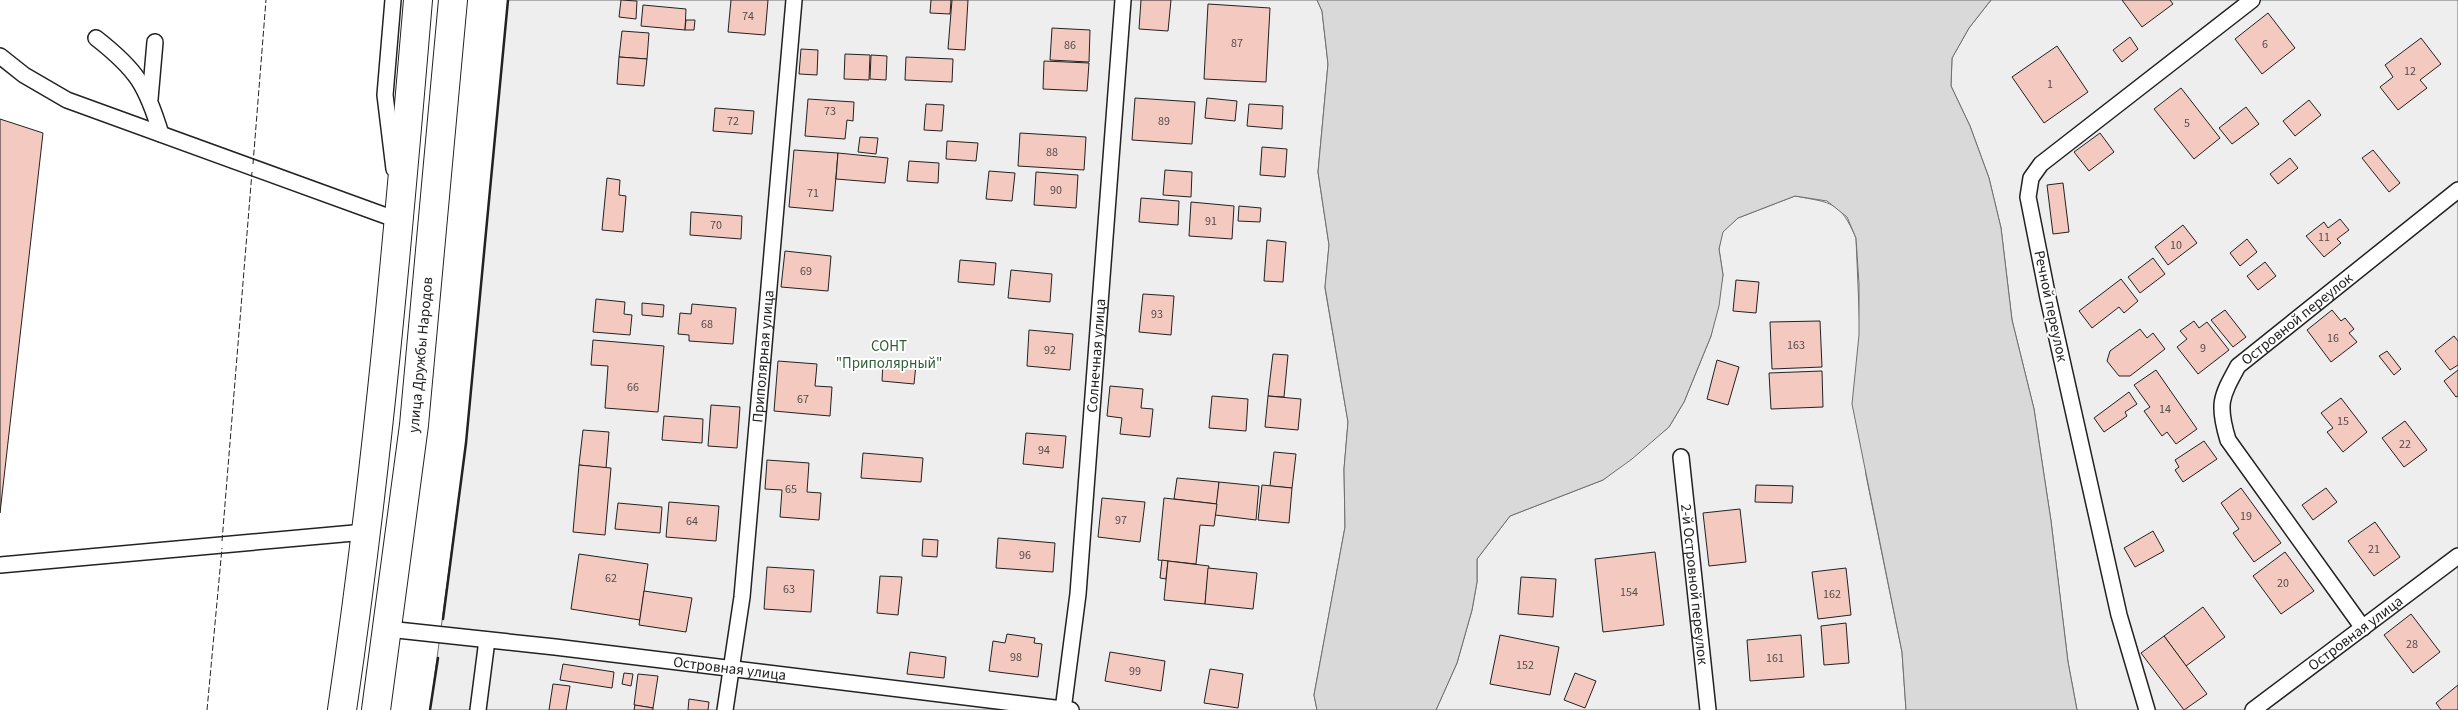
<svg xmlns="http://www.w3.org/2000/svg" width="2458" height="710" viewBox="0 0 2458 710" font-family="'Source Sans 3',sans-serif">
  <rect width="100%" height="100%" fill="#fff"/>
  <g fill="#eee" stroke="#6f6f6f">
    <path d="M508,0H1317L1322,11L1328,64L1318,172L1329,245L1325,288L1348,422L1344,469L1345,527L1314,695L1317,710H430L466,443Z"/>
    <path d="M1991,0H2458V710H2077L2068,662L2051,521L2034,409L2012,320L2001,228L1989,178L1970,126L1951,86L1952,58L1969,28Z"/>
    <path d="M1795,196C1832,203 1840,201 1856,238L1866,475L1902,652L1906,710H1436L1457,663L1472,610L1477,582V559L1510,516L1603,480L1669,427L1684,402L1711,336L1723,275L1719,249L1722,232L1738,218Z"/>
  </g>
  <path fill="#d9d9d9" stroke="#6f6f6f" d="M1317,0H1991L1969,28L1952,58L1951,86L1970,126L1989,178L2001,228L2012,320L2034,409L2051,521L2068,662L2077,710H1906L1902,652L1852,404L1859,335V284L1856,238L1847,217L1827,201L1795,196L1738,218L1723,232L1719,249L1723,275L1719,306L1711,336L1684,402L1669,427L1632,459L1603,480L1510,516L1477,559V582L1472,610L1457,663L1436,710H1317L1314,695L1345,527L1344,469L1348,422L1325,287L1329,245L1318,172L1328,64L1322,11Z"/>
  <g fill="#f3c9c0" stroke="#222">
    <path d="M621,0L637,1L636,19L619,17Z"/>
    <path d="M731,0H768L765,35L728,32Z"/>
    <path d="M931,0H951L950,14L930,13Z"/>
    <path d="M952,0H968L965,50L948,49Z"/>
    <path d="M1141,0H1171L1168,31L1139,29Z"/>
    <path d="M2122,0H2170L2173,4L2142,27Z"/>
    <path d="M1208,4L1270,8L1266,82L1204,79Z"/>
    <path d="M643,5L686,9L685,30L641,26Z"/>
    <path d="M2268,13L2295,48L2262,74L2235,39Z"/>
    <path d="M686,20H695L694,30H685Z"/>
    <path d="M1052,28L1090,30L1089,62L1050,60Z"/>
    <path d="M622,31L649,33L647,59L619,57Z"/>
    <path d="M2130,37L2138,49L2122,62L2113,50Z"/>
    <path d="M2421,38L2441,64L2420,80L2427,88L2398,110L2380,87L2393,77L2385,65Z"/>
    <path d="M2057,46L2088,92L2044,123L2012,77Z"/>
    <path d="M801,49L818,50L817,75L799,74Z"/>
    <path d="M845,54L870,55L869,80L844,79Z"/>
    <path d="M871,55L887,56L886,80L870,79Z"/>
    <path d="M619,57L647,59L644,86L617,84Z"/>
    <path d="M906,57L953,59L952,82L905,80Z"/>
    <path d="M1044,61L1089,63L1087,91L1043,89Z"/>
    <path d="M2181,88L2220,138L2194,159L2154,109Z"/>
    <path d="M1135,98L1195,102L1192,144L1132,140Z"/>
    <path d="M1207,98L1237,101L1235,121L1205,118Z"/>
    <path d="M808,99L854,102L853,121L847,120L845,139L805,136Z"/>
    <path d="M2309,100L2321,115L2295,136L2283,121Z"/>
    <path d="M926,104L944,105L942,131L924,130Z"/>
    <path d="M1249,104L1283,106L1282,129L1247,126Z"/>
    <path d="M2246,107L2259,124L2232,144L2219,128Z"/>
    <path d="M715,108L754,111L752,134L713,131Z"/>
    <path d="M0,119L43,133L0,513Z"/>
    <path d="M1020,133L1086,137L1084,170L1018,166Z"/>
    <path d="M2100,133L2114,152L2089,171L2074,152Z"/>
    <path d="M860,137L878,138L876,154L858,152Z"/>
    <path d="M947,141L978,143L976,161L946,159Z"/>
    <path d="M1262,147L1287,149L1285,177L1260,175Z"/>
    <path d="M794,150L838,153L833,211L789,207Z"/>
    <path d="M2373,150L2400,183L2389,192L2362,158Z"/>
    <path d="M838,153L888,158L885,183L836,179Z"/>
    <path d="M2290,158L2298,168L2278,184L2270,174Z"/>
    <path d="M909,161L939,163L938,183L907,181Z"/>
    <path d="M1165,170L1192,172L1191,197L1163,195Z"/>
    <path d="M989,171L1015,173L1012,201L986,199Z"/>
    <path d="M1036,172L1078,175L1076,208L1034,205Z"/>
    <path d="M607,178L620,180L619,195L626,196L623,232L602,230Z"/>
    <path d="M2063,183L2069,232L2053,234L2047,185Z"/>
    <path d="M1141,198L1179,201L1178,225L1139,222Z"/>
    <path d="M1191,202L1234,206L1232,239L1189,236Z"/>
    <path d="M1239,206L1261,208L1260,222L1238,221Z"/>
    <path d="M691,212L742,216L741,239L690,235Z"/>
    <path d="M2340,219L2349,230L2337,239L2341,243L2324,257L2306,236L2324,222L2328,228Z"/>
    <path d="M2183,225L2197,243L2168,265L2155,247Z"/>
    <path d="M2247,239L2257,252L2240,266L2230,253Z"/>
    <path d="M1267,240L1286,242L1283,282L1264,281Z"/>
    <path d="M785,251L831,256L828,291L781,287Z"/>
    <path d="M2153,258L2165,274L2140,293L2128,277Z"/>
    <path d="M960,260L996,263L994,285L958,282Z"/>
    <path d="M2265,262L2276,276L2258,290L2247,276Z"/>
    <path d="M1011,270L1052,274L1050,302L1008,298Z"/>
    <path d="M2121,279L2138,301L2124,313L2119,307L2092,328L2079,311Z"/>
    <path d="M1736,280L1759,282L1756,313L1733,311Z"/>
    <path d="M1143,294L1174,296L1171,335L1139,332Z"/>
    <path d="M596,299L625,302L624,314L632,315L630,335L593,332Z"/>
    <path d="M642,303L664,305L663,317L642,315Z"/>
    <path d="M692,304L736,308L733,344L689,341V335L678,334L680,313L691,314Z"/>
    <path d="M2225,310L2246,337L2233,347L2211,320Z"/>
    <path d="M2332,310L2341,321L2345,318L2354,329L2349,333L2357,342L2331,362L2307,330Z"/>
    <path d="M1820,321L1822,367L1772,369L1770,322Z"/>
    <path d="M2194,321L2199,328L2207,322L2229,350L2198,374L2177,347L2187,339L2180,331Z"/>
    <path d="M2140,329L2147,338L2153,333L2165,349L2130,376H2119L2107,361L2110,351Z"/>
    <path d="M1029,330L1073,334L1070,370L1027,366Z"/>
    <path d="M2454,336L2458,341V365L2450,370L2435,351Z"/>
    <path d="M593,340L664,346L658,412L605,408L608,366L591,365Z"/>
    <path d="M2387,351L2401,369L2394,375L2379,356Z"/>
    <path d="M1273,354L1288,355L1284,397L1268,396Z"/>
    <path d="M1717,360L1739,367L1728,405L1707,399Z"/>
    <path d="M778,361L817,364L815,386L832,387L830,416L774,411Z"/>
    <path d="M883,361L916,364L914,384L882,381Z"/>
    <path d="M2156,370L2197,429L2176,444L2167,432L2162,436L2144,411L2150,407L2134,385Z"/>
    <path d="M2458,370V396L2456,397L2444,381Z"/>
    <path d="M1822,371L1823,407L1771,409L1769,373Z"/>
    <path d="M1110,386L1143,389L1141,408L1153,409L1150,437L1120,434L1122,418L1107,416Z"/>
    <path d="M2129,392L2137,404L2125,412L2127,416L2104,432L2094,418Z"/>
    <path d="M1212,396L1248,399L1246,431L1209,428Z"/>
    <path d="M1268,396L1301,399L1298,430L1265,427Z"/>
    <path d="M2341,398L2367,432L2343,452L2327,432L2333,428L2321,413Z"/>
    <path d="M711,405L740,407L737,448L708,446Z"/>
    <path d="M664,416L703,419L702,443L662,440Z"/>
    <path d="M2405,421L2427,450L2404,467L2382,438Z"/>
    <path d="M583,430L609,432L606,468L579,465Z"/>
    <path d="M1026,433L1066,436L1063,468L1023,464Z"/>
    <path d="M2204,441L2217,459L2183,482L2175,470L2179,467L2175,460Z"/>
    <path d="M1274,452L1296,454L1292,488L1270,486Z"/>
    <path d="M863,453L923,458L921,482L861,478Z"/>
    <path d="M767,460L809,463L807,492L821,493L819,520L780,517L782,490L765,489Z"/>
    <path d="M579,465L611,468L605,535L573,532Z"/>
    <path d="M1177,478L1219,482L1217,504L1174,499Z"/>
    <path d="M1219,482L1259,486L1256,520L1215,515Z"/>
    <path d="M1262,485L1292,488L1289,523L1258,520Z"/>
    <path d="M1756,485L1793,486L1792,503L1755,502Z"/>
    <path d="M2241,488L2281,543L2254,562L2233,533L2239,529L2221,503Z"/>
    <path d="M2326,488L2337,502L2313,520L2302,505Z"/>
    <path d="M1102,498L1145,502L1140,542L1098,537Z"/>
    <path d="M1164,498L1217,504L1214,526L1200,525L1196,564L1158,560Z"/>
    <path d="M669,502L719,506L716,541L666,537Z"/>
    <path d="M618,503L662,507L660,533L615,529Z"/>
    <path d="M1740,509L1746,562L1709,566L1703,513Z"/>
    <path d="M2375,522L2400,557L2374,576L2348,541Z"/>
    <path d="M2153,531L2164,551L2135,567L2124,548Z"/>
    <path d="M998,538L1055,543L1053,572L996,568Z"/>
    <path d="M923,539L938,540L937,557L922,556Z"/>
    <path d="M1655,552L1664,625L1603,632L1595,559Z"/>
    <path d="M2285,552L2314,591L2281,614L2253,576Z"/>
    <path d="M579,554L648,564L640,620L571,609Z"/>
    <path d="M1162,560L1168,561L1166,579L1160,578Z"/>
    <path d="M1168,561L1209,566L1205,604L1164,600Z"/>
    <path d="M767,567L814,570L811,612L764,609Z"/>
    <path d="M1208,568L1257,573L1253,609L1205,604Z"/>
    <path d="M1846,568L1851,615L1818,619L1812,572Z"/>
    <path d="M880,576L902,577L898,615L877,613Z"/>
    <path d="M1521,577L1556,579L1553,617L1518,614Z"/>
    <path d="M644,591L692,598L686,632L639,625Z"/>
    <path d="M2203,607L2225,637L2186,666L2164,636Z"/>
    <path d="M2411,614L2440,652L2413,673L2384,635Z"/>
    <path d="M1846,623L1849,663L1824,665L1821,626Z"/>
    <path d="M1007,634L1035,638L1034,643L1042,644L1038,677L989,671L993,641L1005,643Z"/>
    <path d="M1500,635L1559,647L1550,695L1490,684Z"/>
    <path d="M1801,635L1804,677L1750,681L1747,640Z"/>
    <path d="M2164,636L2207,694L2184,710L2141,653Z"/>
    <path d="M910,652L946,657L944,678L907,674Z"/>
    <path d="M1110,652L1165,661L1161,691L1105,681Z"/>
    <path d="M563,664L614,672L612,688L560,680Z"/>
    <path d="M1210,669L1243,674L1238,708L1204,703Z"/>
    <path d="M624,673L633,674L631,686L622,684Z"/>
    <path d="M1575,673L1596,681L1585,708L1564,700Z"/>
    <path d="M638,674L658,676L653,708L634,705Z"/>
    <path d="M553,684L570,686L566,710H549Z"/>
    <path d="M2458,685V710H2441L2436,703Z"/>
    <path d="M689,699L709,702L708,710H688Z"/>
    <path d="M635,705L653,708V710H634Z"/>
  </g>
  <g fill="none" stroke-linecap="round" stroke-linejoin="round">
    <defs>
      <g id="service">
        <path d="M393,0L385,95L394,169"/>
        <path d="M96,38C137,70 146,85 161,134"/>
        <path d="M0,56L24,75L67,100L400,221L399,216"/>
        <path d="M150,99L155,42"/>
        <path id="s1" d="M1681,457L1708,710"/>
        <path d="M0,565L365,532"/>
        <path id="s2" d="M2363,628L2228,440C2217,404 2221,397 2238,366L2458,190"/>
        <path id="s3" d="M388,629L555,647L1071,710"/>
        <path d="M478,710L487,640"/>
        <path id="s4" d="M725,710L742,597L794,0"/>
        <path id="s5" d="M1063,710L1078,594L1123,0"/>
        <path d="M2147,710L2119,615L2048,298L2028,197L2031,178L2041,164L2252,0"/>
        <path id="s6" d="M2253,710L2458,556"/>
      </g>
      <g id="secondary">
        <path d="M342,710C377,474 398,237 418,0"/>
        <path id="s7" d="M376,710L414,425L453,0"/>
      </g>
    </defs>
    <use href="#service" stroke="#222" stroke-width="18"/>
    <use href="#secondary" stroke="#222" stroke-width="30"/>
    <use href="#service" stroke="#fff" stroke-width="15"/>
    <use href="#secondary" stroke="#fff" stroke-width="28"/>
    <g stroke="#222" stroke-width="1" stroke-dasharray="6 2.5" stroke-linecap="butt">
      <path d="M253,164L266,0"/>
      <path d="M222,541L252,172"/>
      <path d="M207,710L222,548"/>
    </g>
    <g stroke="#222" stroke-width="2.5">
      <path d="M443,619L466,443L508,0"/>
      <path d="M430,710L438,658"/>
    </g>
  </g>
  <g text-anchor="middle" stroke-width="4" stroke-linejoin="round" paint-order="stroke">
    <g font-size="12" fill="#564c4a">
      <text x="748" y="20">74</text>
      <text x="1237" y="47">87</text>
      <text x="2265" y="48">6</text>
      <text x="1070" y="49">86</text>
      <text x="2410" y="75">12</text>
      <text x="2050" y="88">1</text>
      <text x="830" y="115">73</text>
      <text x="733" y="125">72</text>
      <text x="1164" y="125">89</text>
      <text x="2187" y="127">5</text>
      <text x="1052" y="156">88</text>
      <text x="1056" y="194">90</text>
      <text x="813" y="197">71</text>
      <text x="1211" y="225">91</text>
      <text x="716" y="229">70</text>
      <text x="2324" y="241">11</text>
      <text x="2176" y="249">10</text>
      <text x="806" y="275">69</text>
      <text x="1157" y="318">93</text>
      <text x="707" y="328">68</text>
      <text x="2333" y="342">16</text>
      <text x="1796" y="349">163</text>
      <text x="2203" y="352">9</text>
      <text x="1050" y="354">92</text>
      <text x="633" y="391">66</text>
      <text x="803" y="403">67</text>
      <text x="2165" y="413">14</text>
      <text x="2343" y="425">15</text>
      <text x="2405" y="448">22</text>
      <text x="1044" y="454">94</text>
      <text x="791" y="493">65</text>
      <text x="2246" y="520">19</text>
      <text x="1121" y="524">97</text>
      <text x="692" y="525">64</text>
      <text x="2374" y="553">21</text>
      <text x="1025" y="559">96</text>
      <text x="611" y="582">62</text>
      <text x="2283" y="587">20</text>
      <text x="789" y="593">63</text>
      <text x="1629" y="596">154</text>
      <text x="1832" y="598">162</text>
      <text x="2412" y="648">28</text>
      <text x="1016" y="661">98</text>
      <text x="1775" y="662">161</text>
      <text x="1525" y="669">152</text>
      <text x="1135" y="675">99</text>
    </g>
    <g font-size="15" fill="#222" stroke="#fff">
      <text transform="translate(2051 306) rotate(78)" y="5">Речной переулок</text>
      <text dy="5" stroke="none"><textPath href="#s2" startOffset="385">Островной переулок</textPath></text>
      <text dy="5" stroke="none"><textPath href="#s4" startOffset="356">Приполярная улица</textPath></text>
      <text dy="5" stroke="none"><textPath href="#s5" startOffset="356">Солнечная улица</textPath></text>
      <text dy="5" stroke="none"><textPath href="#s7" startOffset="358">улица Дружбы Народов</textPath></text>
      <text dy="5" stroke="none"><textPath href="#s1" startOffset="128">2-й Островной переулок</textPath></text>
      <text dy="5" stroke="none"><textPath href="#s6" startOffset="128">Островная улица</textPath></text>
      <text dy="5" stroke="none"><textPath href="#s3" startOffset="344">Островная улица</textPath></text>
    </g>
    <g font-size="15" fill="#2f5e38" stroke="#fff">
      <text x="889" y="351">СОНТ<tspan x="889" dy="17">"Приполярный"</tspan></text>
    </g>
  </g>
</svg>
